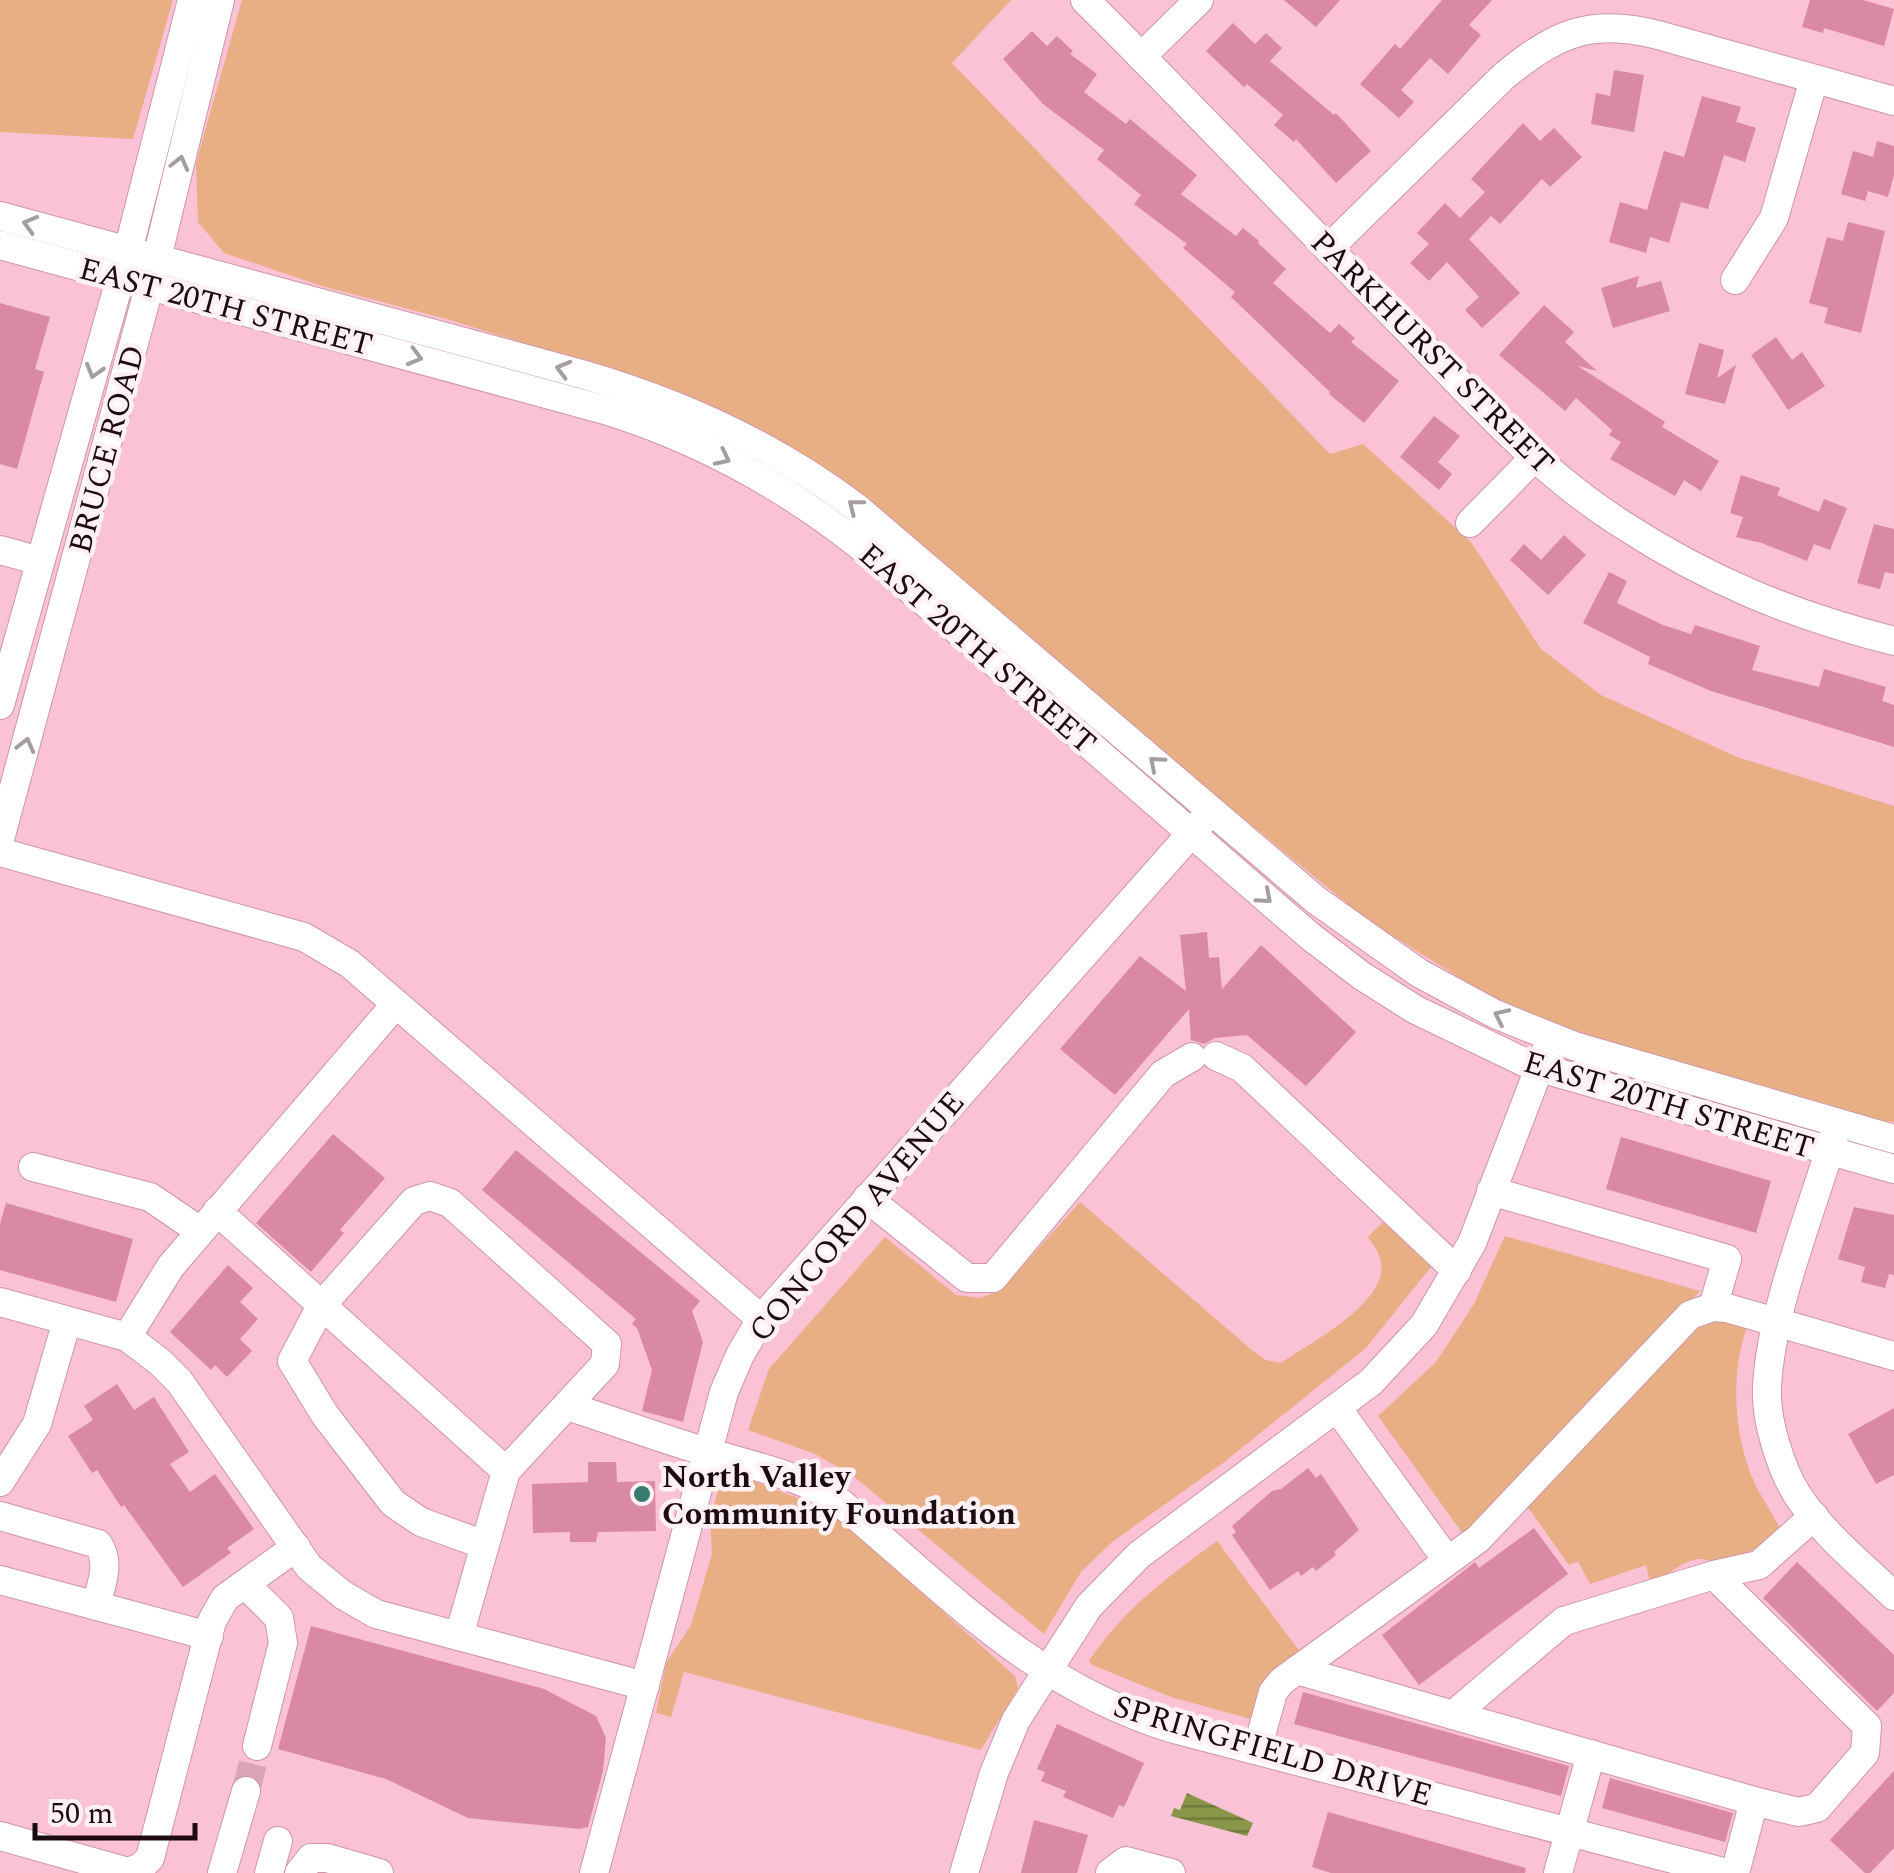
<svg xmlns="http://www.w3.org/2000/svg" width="1894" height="1873" viewBox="0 0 1894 1873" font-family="Spectral,serif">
  <defs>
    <pattern id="water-rules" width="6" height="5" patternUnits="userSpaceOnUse" patternTransform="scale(2.5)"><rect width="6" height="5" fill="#899649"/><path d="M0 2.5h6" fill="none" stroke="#6f793b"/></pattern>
  </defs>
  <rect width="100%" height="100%" fill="#fbc1d4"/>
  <g fill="#e8af85">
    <path d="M0,0H173L133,139L0,132Z"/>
    <path d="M242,0H1011L952,63L1330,454L1363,444L1471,542L1541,649L1601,695L1737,757L1894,806V1122L1866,1119L1575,1033L1494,999L1367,920L803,456L669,388L450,320L322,286L224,253L198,222L196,163Z"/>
    <path d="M1080,1202L1253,1351L1266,1360L1281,1363C1311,1342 1394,1300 1380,1258C1378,1251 1372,1243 1368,1237L1388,1217L1434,1263L1366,1348L1223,1463L1112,1542L1081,1572L1044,1634L852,1475L815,1454L748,1430L769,1369L885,1237L956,1295L980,1298L1000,1291Z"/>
    <path d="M1505,1236L1700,1291L1498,1503L1463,1534L1378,1416L1436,1362L1474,1304Z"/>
    <path d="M1721,1318L1748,1324C1731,1370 1733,1426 1750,1472C1757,1491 1770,1510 1780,1528C1765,1545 1740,1559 1716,1562C1711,1562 1706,1559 1701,1559C1681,1560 1667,1577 1651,1584L1646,1565L1590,1584L1578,1561L1569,1565L1524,1502L1688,1331L1704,1321Z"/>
    <path d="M747,1479L828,1509L1015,1676L1018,1688L981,1750L684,1672L671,1717L656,1713L666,1663L691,1625L712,1554L710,1519L721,1480Z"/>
    <path d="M1217,1541L1304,1657L1254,1720L1171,1697L1092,1665L1089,1661C1123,1609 1168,1577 1217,1541Z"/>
  </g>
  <path fill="url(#water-rules)" d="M1187,1793L1253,1823L1247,1836L1171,1816L1174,1808L1180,1810Z"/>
  <g fill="#d989a6">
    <path d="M1284,0H1340L1316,27Z"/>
    <path d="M1442,0H1492L1469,25L1481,35L1448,74L1430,58L1401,90L1414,102L1399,118L1360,84L1395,44L1400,49Z"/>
    <path d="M1810,0H1863L1894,9L1884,46L1824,28L1823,33L1802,27Z"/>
    <path d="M1233,23L1255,44L1266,33L1282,48L1270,61L1334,115L1336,113L1371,151L1336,183L1296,139L1294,142L1274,125L1283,115L1247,84L1244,87L1206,51Z"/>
    <path d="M1032,31L1047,46L1057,36L1073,51L1070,54L1097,74L1084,92L1126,124L1130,119L1197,175L1181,194L1236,236L1243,228L1259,241L1258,243L1286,269L1273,283L1330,333L1339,324L1355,338L1351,342L1399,381L1364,423L1329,394L1330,392L1231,297L1235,292L1183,248L1187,244L1134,204L1141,195L1097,159L1104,150L1043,104L1003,59Z"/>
    <path d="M1614,70L1644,75L1634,132L1591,124L1596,93L1610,96Z"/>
    <path d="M1702,96L1741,107L1736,122L1756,128L1745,162L1724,155L1708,209L1681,202L1669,243L1650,237L1646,253L1609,242L1620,202L1647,210L1664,151L1684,157Z"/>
    <path d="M1523,123L1540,141L1554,128L1582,157L1550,187L1542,179L1500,224L1491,216L1469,239L1520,293L1482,328L1465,310L1479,297L1447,262L1429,281L1410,263L1429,244L1417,233L1445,203L1460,218L1485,192L1471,179Z"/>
    <path d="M1877,141L1894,146V175L1888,197L1868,191L1865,201L1841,194L1853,151L1873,157Z"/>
    <path d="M1848,222L1885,231L1861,333L1824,323L1828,308L1809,303L1827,237L1843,241Z"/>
    <path d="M1639,276L1636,288L1661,281L1670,311L1613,328L1601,288Z"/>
    <path d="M0,303L50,317L35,369L44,372L17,469L0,464Z"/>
    <path d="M1544,305L1574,332L1565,342L1597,371L1578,366L1665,422L1662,427L1719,461L1701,491L1684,480L1675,496L1610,459L1621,442L1609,435L1612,430L1576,398L1565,411L1499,355Z"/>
    <path d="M1776,337L1792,360L1802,352L1825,386L1788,410L1751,355Z"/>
    <path d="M1699,343L1724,350L1717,378L1736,365L1725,404L1685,394Z"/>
    <path d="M1434,416L1460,436L1438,462L1452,474L1439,490L1400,457Z"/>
    <path d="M1741,475L1780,488L1777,495L1819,512L1824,499L1847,508L1830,550L1814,544L1807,561L1762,543L1736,537L1743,517L1730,513Z"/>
    <path d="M1874,524L1894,529V574L1885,572L1880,589L1857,583Z"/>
    <path d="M1564,535L1586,555L1548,595L1510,560L1524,544L1541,560Z"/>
    <path d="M1609,572L1627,581L1617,603L1663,625L1691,634L1695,625L1760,646L1752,670L1819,687L1824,669L1886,687L1882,701L1894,705V747L1711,691L1648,664L1650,657L1583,623Z"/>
    <path d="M1207,932L1209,958L1219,957L1222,989L1261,945L1356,1032L1306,1086L1247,1035L1215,1038L1204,1044L1191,1040L1189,1009L1115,1095L1060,1049L1140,956L1186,991L1180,935Z"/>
    <path d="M333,1134L385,1178L340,1230L344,1233L311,1272L256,1223Z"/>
    <path d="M1621,1137L1771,1181L1756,1233L1606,1189Z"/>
    <path d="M516,1150L700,1301L692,1311L703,1342L683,1422L642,1411L652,1370L637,1328L632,1324L636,1319L482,1190Z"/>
    <path d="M6,1203L133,1239L116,1302L0,1270V1224Z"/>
    <path d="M1854,1207L1894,1215V1275L1889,1274L1885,1288L1861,1282L1865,1267L1838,1259Z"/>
    <path d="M228,1265L253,1288L240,1302L258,1319L240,1339L252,1351L227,1377L215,1365L211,1370L170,1332Z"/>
    <path d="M117,1384L134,1410L154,1397L189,1452L170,1464L190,1492L215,1474L254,1529L227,1548L231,1553L183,1587L124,1505L121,1507L97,1470L92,1473L68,1436L93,1420L84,1406Z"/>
    <path d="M1894,1408V1475L1876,1484L1848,1434Z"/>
    <path d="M588,1462H616L617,1482L655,1481L656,1531L598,1532L596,1542H570V1532L533,1533L532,1484L588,1482Z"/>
    <path d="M1308,1468L1316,1478L1321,1474L1359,1530L1334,1552L1336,1555L1316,1571L1313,1567L1301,1576L1298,1571L1270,1590L1232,1535L1236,1532L1232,1526L1272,1491L1281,1489Z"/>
    <path d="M1534,1528L1568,1574L1419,1685L1382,1635L1475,1562L1479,1568Z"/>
    <path d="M1797,1562L1894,1655V1693L1877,1711L1763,1598Z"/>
    <path d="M311,1626L544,1689L596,1716L606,1738L603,1771L588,1827L579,1829L468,1818L386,1779L278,1749Z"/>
    <path d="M1303,1692L1569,1766L1561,1796L1294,1724Z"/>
    <path d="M1057,1724L1144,1763L1124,1807L1119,1805L1113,1818L1063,1797L1066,1791L1041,1781L1045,1772L1037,1769Z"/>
    <path d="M1894,1771V1848L1870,1873H1865L1830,1840Z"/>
    <path d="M1610,1778L1733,1813L1725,1842L1602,1808Z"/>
    <path d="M1328,1812L1526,1868L1525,1873H1331L1312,1867Z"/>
    <path d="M1034,1820L1088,1835L1077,1873H1021Z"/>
  </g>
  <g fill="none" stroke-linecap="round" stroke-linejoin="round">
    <path stroke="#daa6b7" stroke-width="28" stroke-dasharray="28 14" stroke-linecap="butt" d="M246,1791L257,1746"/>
    <defs>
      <g id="minor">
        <path d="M1085,0C1193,107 1297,218 1404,326C1473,397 1539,472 1623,525C1711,582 1793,615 1894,641"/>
        <path d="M1141,57L1199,0"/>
        <path d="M0,216L585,375C684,404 775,446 857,508L1316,900L1419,973L1495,1014L1574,1046L1894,1139"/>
        <path d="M0,245L605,410C698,439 783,485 859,545L1311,937L1362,976L1416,1010L1530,1065L1894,1169"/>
        <path d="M1328,249L1504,76C1556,33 1591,18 1658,35L1894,101"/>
        <path d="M1735,280L1774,218L1814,79"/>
        <path d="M1470,523L1534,458"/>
        <path d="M0,550L40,561"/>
        <path d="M0,705L128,251L192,0"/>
        <path d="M0,839L157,258L220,0"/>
        <path d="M0,852L304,937L350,964L761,1319"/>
        <path d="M1216,1056L1242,1068L1457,1271"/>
        <path d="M1834,1136C1811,1213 1771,1309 1767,1387C1765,1419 1781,1470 1798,1496C1823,1534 1862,1565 1894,1596"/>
        <path d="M33,1167L150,1197L200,1231"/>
        <path d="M1491,1191L1727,1259L1713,1307"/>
        <path d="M867,1198L967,1278H993L1163,1074L1192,1057"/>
        <path d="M217,1211L506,1471"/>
        <path d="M0,1302L127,1337L160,1362L179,1381L309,1567L343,1595L376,1614L645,1686"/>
        <path d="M127,1337L171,1266L395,1005"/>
        <path d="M567,1406C614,1421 660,1438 707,1452C754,1467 801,1474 842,1504C951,1596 1034,1686 1174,1729L1727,1873"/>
        <path d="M1337,1408L1447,1560"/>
        <path d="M0,1482L37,1424L67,1321"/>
        <path d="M0,1516L98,1544C111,1563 101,1585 96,1606"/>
        <path d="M0,1580L209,1636"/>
        <path d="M245,1584L279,1618L283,1643L257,1746"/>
        <path d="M459,1636L506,1471L605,1364L607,1344L450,1203L430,1196L414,1201L321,1306L292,1361L325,1415L393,1503L421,1522L485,1545"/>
        <path d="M1297,1670L1453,1715L1564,1621L1714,1575"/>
        <path d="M1453,1715L1754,1801"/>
        <path d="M1257,1750L1273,1692L1282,1681L1478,1539L1690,1315L1713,1307L1727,1308L1894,1356"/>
        <path d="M0,1836L128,1872L141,1867L150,1858L212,1621L225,1598L296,1547"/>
        <path d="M222,1873L246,1791"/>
        <path d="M269,1873L278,1841"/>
        <path d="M299,1873L311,1858H327L379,1873"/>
        <path d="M594,1873L724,1392L740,1355L761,1319L1204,819"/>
        <path d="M964,1873L994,1773L1016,1720L1089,1606L1139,1555L1371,1382L1424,1325L1472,1243L1545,1053"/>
        <path d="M1110,1873L1126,1861L1171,1873"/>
        <path d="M1558,1873L1591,1754"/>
        <path d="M1735,1873L1754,1801L1798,1812L1817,1808L1865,1753L1867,1726L1714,1575L1759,1565L1814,1516"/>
      </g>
    </defs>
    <use href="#minor" stroke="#ce96a9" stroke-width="30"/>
    <use href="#minor" stroke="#fff" stroke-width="28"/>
  </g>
  <defs><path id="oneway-chevron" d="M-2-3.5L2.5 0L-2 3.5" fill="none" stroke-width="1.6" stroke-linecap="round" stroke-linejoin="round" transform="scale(2.5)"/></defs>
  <g stroke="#a59da0">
    <use href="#oneway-chevron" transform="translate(180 163) rotate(-76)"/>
    <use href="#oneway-chevron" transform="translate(30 224) rotate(-164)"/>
    <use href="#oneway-chevron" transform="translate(415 357) rotate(15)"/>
    <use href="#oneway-chevron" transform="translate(563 369) rotate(-165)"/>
    <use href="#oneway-chevron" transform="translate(94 371) rotate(106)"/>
    <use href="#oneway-chevron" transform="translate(723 458) rotate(26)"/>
    <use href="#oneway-chevron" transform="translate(855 506) rotate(-142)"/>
    <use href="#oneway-chevron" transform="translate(26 745) rotate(-75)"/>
    <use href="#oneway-chevron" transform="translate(1156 763) rotate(-139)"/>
    <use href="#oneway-chevron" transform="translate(1265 897) rotate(41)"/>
    <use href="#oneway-chevron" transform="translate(1501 1016) rotate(-155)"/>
  </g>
  <circle fill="#387a6c" stroke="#fdf1f4" stroke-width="4" cx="642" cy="1494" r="10"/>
  <g text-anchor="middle" stroke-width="9" stroke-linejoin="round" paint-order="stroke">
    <g font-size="32" fill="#1e0b12" stroke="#fdf1f4">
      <text transform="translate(226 306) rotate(15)" y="11">EAST 20TH STREET</text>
      <text transform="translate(1433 352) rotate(45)" y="11">PARKHURST STREET</text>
      <text transform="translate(106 449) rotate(-75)" y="11">BRUCE ROAD</text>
      <text transform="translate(978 648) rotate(41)" y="11">EAST 20TH STREET</text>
      <text transform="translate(1669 1104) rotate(17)" y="11">EAST 20TH STREET</text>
      <text transform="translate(856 1216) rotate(-50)" y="11">CONCORD AVENUE</text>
      <text transform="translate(1273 1750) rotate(16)" y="11">SPRINGFIELD DRIVE</text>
    </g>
    <g font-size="32" font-weight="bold" fill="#1e0b12" stroke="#fdf1f4" text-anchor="start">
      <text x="662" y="1487">North Valley<tspan x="662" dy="37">Community Foundation</tspan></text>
    </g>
  </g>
  <path d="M35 1823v15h160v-15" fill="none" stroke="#1e0b12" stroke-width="5"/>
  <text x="50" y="1823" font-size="30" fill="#1e0b12" stroke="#fdf1f4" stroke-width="8" paint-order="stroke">50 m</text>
</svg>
